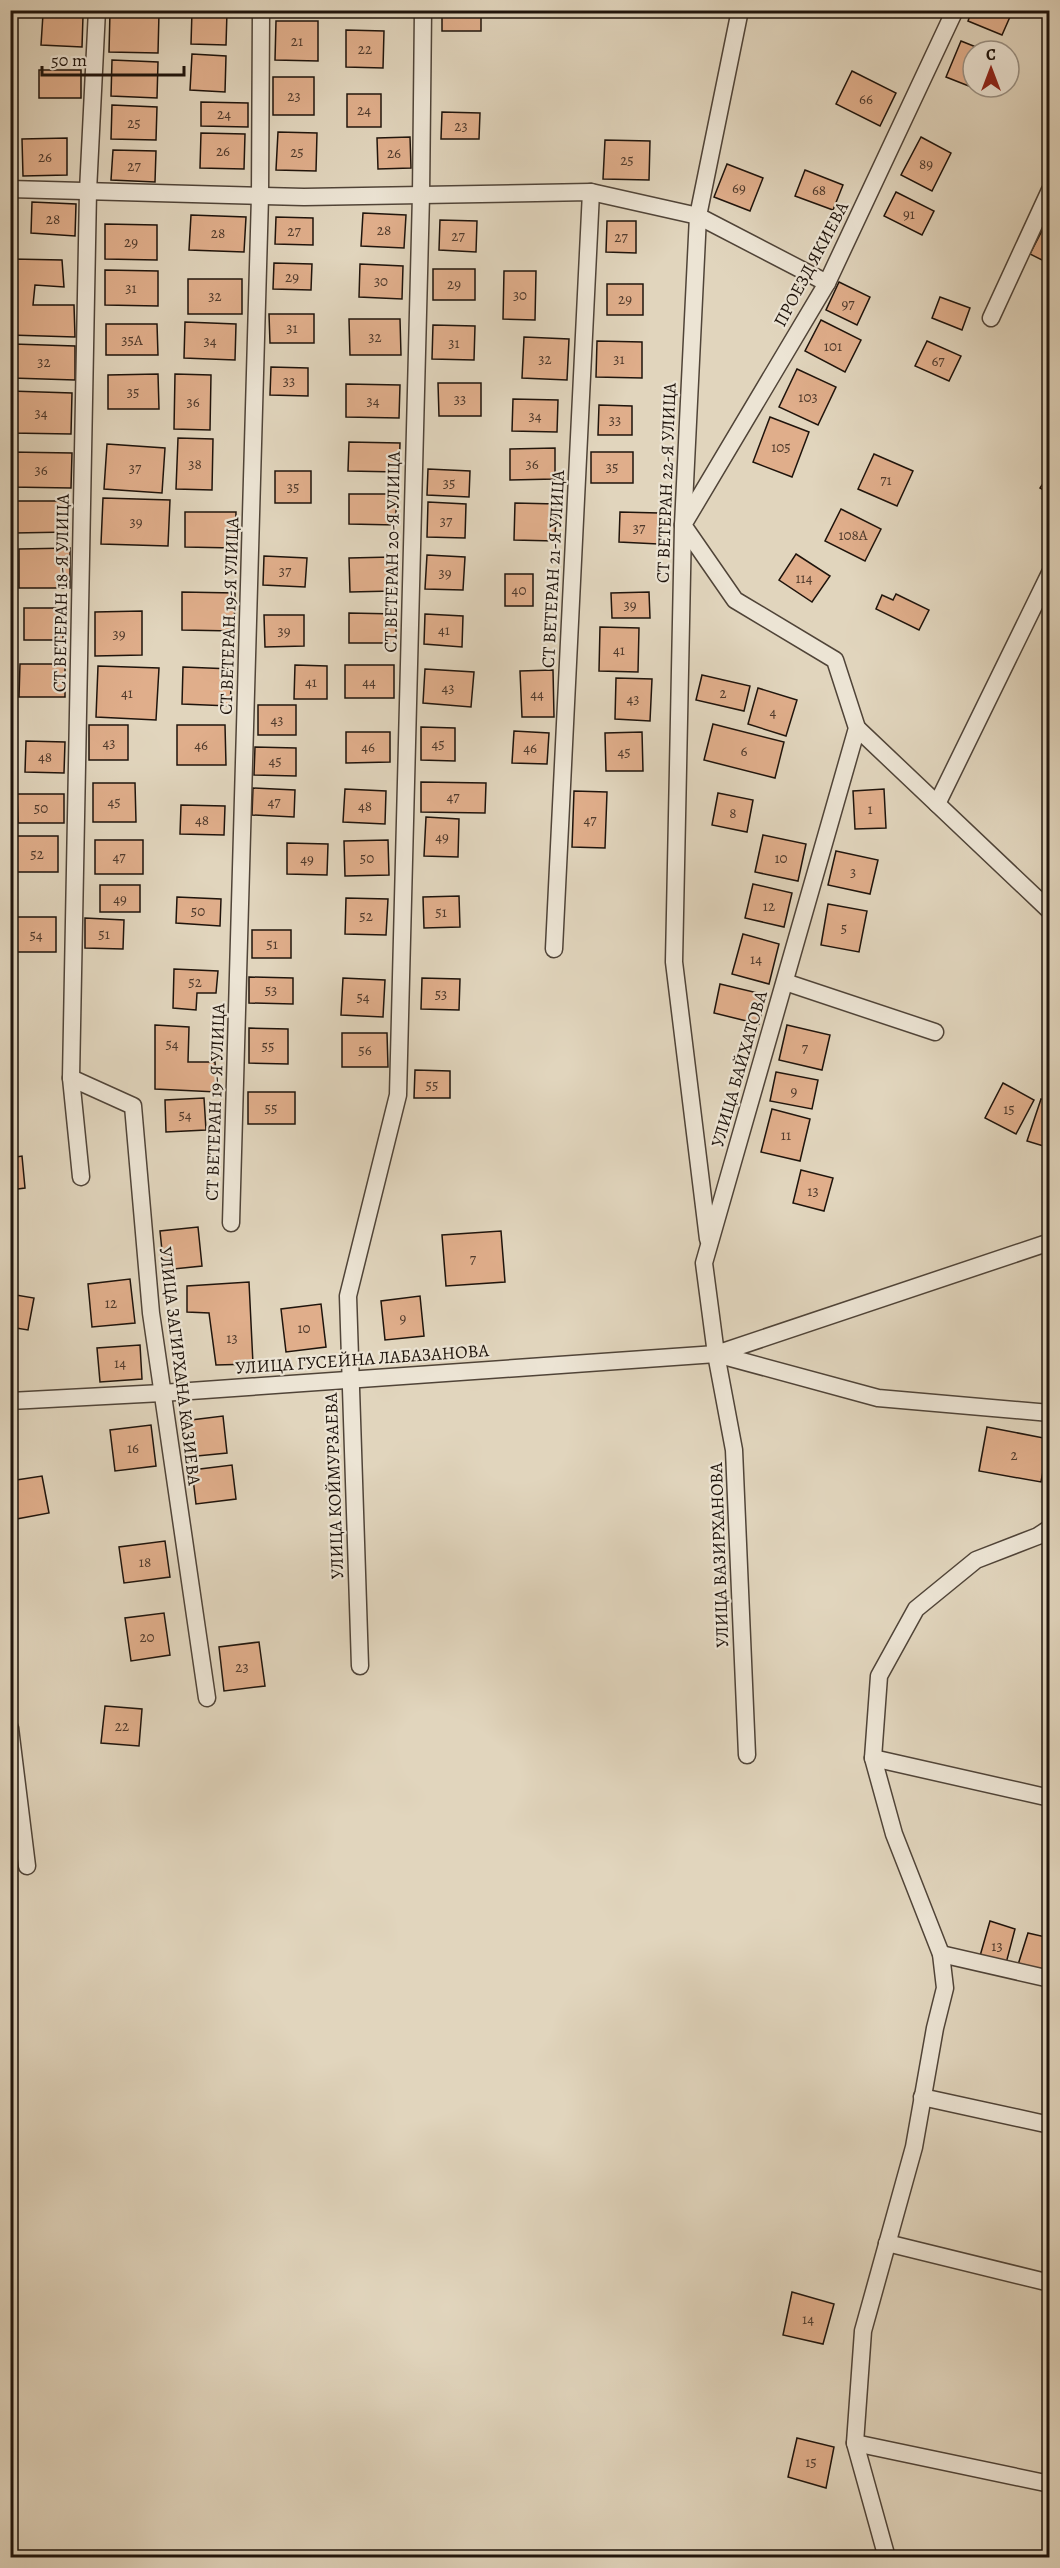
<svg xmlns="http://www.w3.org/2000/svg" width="1060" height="2568" viewBox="0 0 1060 2568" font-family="Alegreya,serif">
  <rect width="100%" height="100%" fill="#e1d5bd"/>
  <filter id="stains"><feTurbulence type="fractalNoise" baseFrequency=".00333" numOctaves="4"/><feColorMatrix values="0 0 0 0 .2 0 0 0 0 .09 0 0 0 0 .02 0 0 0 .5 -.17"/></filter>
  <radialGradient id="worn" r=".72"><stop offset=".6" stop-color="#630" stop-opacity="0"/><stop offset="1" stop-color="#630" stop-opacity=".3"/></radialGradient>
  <g fill="#e0ae8b" stroke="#1f140c" stroke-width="1.5">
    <path d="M348,10H385L386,13L348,15Z"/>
    <rect x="442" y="10" width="39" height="21"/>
    <path d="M972,10H1013L1002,35L968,21Z"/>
    <path d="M192,11L227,12L226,45L191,44Z"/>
    <path d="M110,12L159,13L158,53L109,52Z"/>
    <path d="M43,14L83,16L82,47L41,45Z"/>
    <path d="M276,21H318V61L275,60Z"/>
    <path d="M346,30L384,31L383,68L346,67Z"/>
    <path d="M961,41L986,51H973V87H986L984,92L946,77Z"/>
    <path d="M192,54L226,56L225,92L190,90Z"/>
    <path d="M112,60L158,62L157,98L111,96Z"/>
    <rect x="39" y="70" width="42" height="28"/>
    <path d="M852,71L896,93L880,126L836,104Z"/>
    <rect x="273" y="77" width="41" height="38"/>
    <rect x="347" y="94" width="34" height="33"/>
    <path d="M201,102L248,103V127L201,126Z"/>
    <path d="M112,105L157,107L156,140L111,139Z"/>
    <path d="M442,112L480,113L479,139H441Z"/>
    <path d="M278,132L317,133L316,171L276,170Z"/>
    <path d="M201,133L245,134L244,169L200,168Z"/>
    <path d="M410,137L411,168L378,169L377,138Z"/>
    <path d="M921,137L951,153L932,191L901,175Z"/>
    <path d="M67,138V175L23,176L22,139Z"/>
    <path d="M605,140L650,141L649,180L603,179Z"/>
    <path d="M113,150L156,151L155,182L111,180Z"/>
    <path d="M727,164L763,178L750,211L714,197Z"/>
    <path d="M805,170L843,185L833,210L795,196Z"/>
    <path d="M896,192L934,211L922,235L884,216Z"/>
    <path d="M32,202L76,204L75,236L31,233Z"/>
    <path d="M363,213L406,215L404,248L361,246Z"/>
    <path d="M191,215L246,217L244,252L189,250Z"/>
    <path d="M276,217L313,218V245L275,244Z"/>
    <path d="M440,220L477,221L476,252L439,250Z"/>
    <path d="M607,221H636V253L606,252Z"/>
    <path d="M1047,221L1050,222V264L1030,254Z"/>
    <path d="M105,224L157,225V260L105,259Z"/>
    <path d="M12,259L62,260L64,287L35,285L33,305H74L75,337L10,335Z"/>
    <path d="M274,263L312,264L311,290L273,289Z"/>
    <path d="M360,264L403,266L402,299L359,297Z"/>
    <rect x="433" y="269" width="42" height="31"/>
    <path d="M105,270L158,271V306L105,305Z"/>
    <path d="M504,271H536L535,320L503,319Z"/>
    <rect x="188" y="279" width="54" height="35"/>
    <path d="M839,282L870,297L857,325L826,310Z"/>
    <rect x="607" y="284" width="36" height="31"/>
    <path d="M940,297L970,308L962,330L932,318Z"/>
    <path d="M269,314H314V343H270Z"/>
    <path d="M349,319H400L401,355H350Z"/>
    <path d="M821,320L861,340L845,372L805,351Z"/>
    <path d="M185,322L236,324L235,360L184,358Z"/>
    <path d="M106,324H157L158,355H106Z"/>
    <path d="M433,325L475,326L474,360L432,359Z"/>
    <path d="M524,337L569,339L567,380L522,378Z"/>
    <path d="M597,341L642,342V378L596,377Z"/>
    <path d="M927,341L961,356L949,381L915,366Z"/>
    <path d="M13,344L75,346V380L12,378Z"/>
    <path d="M271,367L308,368V396L270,395Z"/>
    <path d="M797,369L836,387L818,425L779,407Z"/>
    <path d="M158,374L159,409H108V375Z"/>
    <path d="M175,374L211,375L210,430L174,429Z"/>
    <path d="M438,383H481V416H439Z"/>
    <path d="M346,384L400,385L399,418L346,417Z"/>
    <path d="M10,391L72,393L71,434L10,433Z"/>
    <path d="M513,399L558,400L557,432L512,431Z"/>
    <path d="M599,405L632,406V435H598Z"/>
    <path d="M770,417L809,432L792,477L753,462Z"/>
    <path d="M178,438L213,439L212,490L176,489Z"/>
    <path d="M349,442L400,443L399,472L348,471Z"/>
    <path d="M107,444L165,448L162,493L104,489Z"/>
    <path d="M555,448V479L510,480V449Z"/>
    <path d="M10,452L72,453L71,488L10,487Z"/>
    <rect x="591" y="452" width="42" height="31"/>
    <path d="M874,454L913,471L897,506L858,489Z"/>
    <path d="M428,469L470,471L469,497L427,495Z"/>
    <rect x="275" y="471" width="36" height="32"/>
    <path d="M1050,473V494L1040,488Z"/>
    <path d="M349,494H396V525L349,524Z"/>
    <path d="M103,498L170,500L168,546L101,544Z"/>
    <path d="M14,501H69V532L14,533Z"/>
    <path d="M428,502L466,504L465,538L427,537Z"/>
    <path d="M515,503L556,504L555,541L514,540Z"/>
    <path d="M841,509L881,529L865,561L825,541Z"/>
    <path d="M185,512H236L235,548L185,547Z"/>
    <path d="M620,512L659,513L658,544L619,542Z"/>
    <path d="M70,548V588H19V549Z"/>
    <path d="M796,554L830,576L812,602L779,580Z"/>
    <path d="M427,555L465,557L463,590L425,589Z"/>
    <path d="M264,556L307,558L305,587L263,585Z"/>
    <path d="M392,557L393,591L350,592L349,558Z"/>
    <rect x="505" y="574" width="28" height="32"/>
    <path d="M182,592L235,593L234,631L182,630Z"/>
    <path d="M649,592L650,618H612L611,593Z"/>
    <path d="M896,594L929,610L919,630L876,609L882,595L893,600Z"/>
    <rect x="24" y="608" width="39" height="32"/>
    <path d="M142,611V655L95,656V612Z"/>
    <path d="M349,613L396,614V643H349Z"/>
    <path d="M425,614L463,616L462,647L424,644Z"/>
    <path d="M264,615H304V646L265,647Z"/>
    <path d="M600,627L639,628L638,672L599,671Z"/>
    <path d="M20,664H65V697H19Z"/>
    <path d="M295,665L327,666V699H294Z"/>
    <rect x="345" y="665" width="49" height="33"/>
    <path d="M98,666L159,668L156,720L96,717Z"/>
    <path d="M183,667L232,669L230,706L182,704Z"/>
    <path d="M425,669L474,672L471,707L423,703Z"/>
    <path d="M553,670L554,717H522L520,671Z"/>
    <path d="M702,675L750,686L744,711L696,700Z"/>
    <path d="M616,678L652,679L650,721L615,719Z"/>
    <path d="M758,688L797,700L786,736L748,724Z"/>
    <rect x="258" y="705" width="38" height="30"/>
    <path d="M713,724L784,742L775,778L704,760Z"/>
    <rect x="89" y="725" width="39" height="35"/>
    <path d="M177,725H225L226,765H177Z"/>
    <path d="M421,727L455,728V761L421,760Z"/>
    <path d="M514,731L549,733L547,764L512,763Z"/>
    <path d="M346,732H390V762L346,763Z"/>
    <path d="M642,732L643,771H606L605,733Z"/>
    <path d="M26,741L65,742L64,773L25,772Z"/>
    <path d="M255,747L296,748V776L254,775Z"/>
    <path d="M421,782L486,783L485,813L421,812Z"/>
    <path d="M93,783H135L136,822H93Z"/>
    <path d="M253,788L295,790L294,817L252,815Z"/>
    <path d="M345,789L386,791L385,824L343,822Z"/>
    <path d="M884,789L886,828L855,829L853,791Z"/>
    <path d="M574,791L607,792L605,848L572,847Z"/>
    <path d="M718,793L753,800L747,832L712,825Z"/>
    <path d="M17,794H64V823H18Z"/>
    <path d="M181,805L225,806L224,835L180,834Z"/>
    <path d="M426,817L459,819L458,857L424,856Z"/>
    <path d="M763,835L806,844L798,881L755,872Z"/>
    <rect x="17" y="836" width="41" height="36"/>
    <rect x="95" y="840" width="48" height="34"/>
    <path d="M388,840L389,875L345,876L344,841Z"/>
    <path d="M287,843L328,844L327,875L287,874Z"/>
    <path d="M836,851L878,860L870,894L828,885Z"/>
    <path d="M753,884L792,893L784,927L745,918Z"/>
    <rect x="100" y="885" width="40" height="27"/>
    <path d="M459,896L460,927L424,928L423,897Z"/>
    <path d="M177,897L221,899L220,926L176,923Z"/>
    <path d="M346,898L388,899L386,935L345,934Z"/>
    <path d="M828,904L867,911L859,952L821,945Z"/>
    <rect x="16" y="917" width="40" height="35"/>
    <path d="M85,918L124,920L123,949L85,948Z"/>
    <rect x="252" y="930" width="39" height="28"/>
    <path d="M743,934L779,944L769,984L732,974Z"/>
    <path d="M174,969L218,971L216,993H197L196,1010L173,1008Z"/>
    <path d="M249,977L293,978V1004L249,1003Z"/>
    <path d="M343,978L385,980L383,1017L341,1015Z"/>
    <path d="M422,978L460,979L459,1010L421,1009Z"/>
    <path d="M720,984L766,995L759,1024L714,1013Z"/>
    <path d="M155,1025L189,1027L188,1062H215L217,1092L155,1089Z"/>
    <path d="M787,1025L830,1035L822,1070L779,1060Z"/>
    <path d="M249,1028L288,1029V1064L249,1063Z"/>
    <path d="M342,1033H387L388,1067H342Z"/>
    <path d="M415,1070L450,1071V1098H414Z"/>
    <path d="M776,1072L818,1080L812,1109L770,1101Z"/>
    <path d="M1003,1083L1034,1100L1016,1134L985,1118Z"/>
    <rect x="248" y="1092" width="47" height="32"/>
    <path d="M204,1098L206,1130L166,1132L165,1100Z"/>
    <path d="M1041,1099L1050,1102V1148L1027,1141Z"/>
    <path d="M10,1102L16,1144H10Z"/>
    <path d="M772,1109L810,1119L800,1161L761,1152Z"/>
    <path d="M22,1156L25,1188L10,1190V1158Z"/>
    <path d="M801,1170L833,1178L824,1211L793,1203Z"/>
    <path d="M10,1202H12L15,1233L10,1234Z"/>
    <path d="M198,1227L202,1266L164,1270L160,1231Z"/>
    <path d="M501,1231L505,1282L446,1286L442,1235Z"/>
    <path d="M130,1279L135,1323L92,1327L88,1284Z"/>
    <path d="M249,1282L253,1364L216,1365L209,1313L187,1312V1286Z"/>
    <path d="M10,1294L34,1298L28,1330L10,1327Z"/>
    <path d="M420,1296L424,1336L385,1340L381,1301Z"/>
    <path d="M321,1304L326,1347L286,1352L281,1309Z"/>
    <path d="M140,1345L142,1379L100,1382L97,1348Z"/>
    <path d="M223,1416L227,1453L187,1457L183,1421Z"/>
    <path d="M151,1425L156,1466L115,1471L110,1430Z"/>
    <path d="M987,1427L1049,1439L1041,1482L979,1471Z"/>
    <path d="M232,1465L236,1499L196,1504L192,1470Z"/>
    <path d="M42,1476L49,1513L11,1520L10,1481Z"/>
    <path d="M165,1541L170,1577L124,1583L119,1547Z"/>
    <path d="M164,1613L170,1655L131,1661L125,1618Z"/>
    <path d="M259,1642L265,1686L224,1691L219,1647Z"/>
    <path d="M105,1706L142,1709L139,1746L101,1743Z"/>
    <path d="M990,1921L1015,1929L1004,1971L978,1963Z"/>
    <path d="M1028,1933L1050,1938V1975L1017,1968Z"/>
    <path d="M792,2292L834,2304L823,2344L783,2335Z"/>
    <path d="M797,2438L834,2447L826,2488L788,2477Z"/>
  </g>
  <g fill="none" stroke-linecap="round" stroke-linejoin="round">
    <defs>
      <g id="street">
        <path d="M955,10L827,283L683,525L735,600L835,660L857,728L704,1263L716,1354L1050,1242"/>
        <path d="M10,189L304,197L591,192L698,216L827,283"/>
        <path d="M991,318L1050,190"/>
        <path d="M857,728L1050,911"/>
        <path d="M937,804L1050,573"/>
        <path d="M554,949L591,192"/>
        <path d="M785,982L935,1032"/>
        <path d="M71,1078L133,1106L151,1313L207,1698"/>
        <path d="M81,1177L71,1078L88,191L97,10"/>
        <path d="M231,1223L260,196L261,10"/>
        <path d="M708,1239L674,962L683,525L698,216L740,10"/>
        <path d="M716,1354L734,1450L747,1755"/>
        <path d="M10,1401L162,1393L716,1354L878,1398L1050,1413"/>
        <path d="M360,1666L348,1296L398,1095L421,195L423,10"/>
        <path d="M10,1728L27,1866"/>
        <path d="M873,1758L1050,1798"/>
        <path d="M941,1954L1050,1979"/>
        <path d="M922,2097L1050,2125"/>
        <path d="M887,2243L1050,2283"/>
        <path d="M855,2443L1050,2484"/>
        <path d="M887,2558L855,2443L863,2331L914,2147L935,2028L945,1988L941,1954L894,1834L873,1758L879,1676L916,1609L976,1560L1038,1536L1050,1528"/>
      </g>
    </defs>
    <use href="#street" stroke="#504438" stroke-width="19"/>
    <use href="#street" stroke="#ece4d4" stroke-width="16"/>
  </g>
  <g text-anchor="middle" stroke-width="4.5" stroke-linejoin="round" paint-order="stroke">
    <g font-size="15" fill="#4f3a2c">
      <text x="297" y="46">21</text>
      <text x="365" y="54">22</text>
      <text x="294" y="101">23</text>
      <text x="866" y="104">66</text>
      <text x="364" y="115">24</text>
      <text x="224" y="119">24</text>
      <text x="134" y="128">25</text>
      <text x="461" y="131">23</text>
      <text x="223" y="156">26</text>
      <text x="297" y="157">25</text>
      <text x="394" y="158">26</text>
      <text x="45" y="162">26</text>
      <text x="627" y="165">25</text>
      <text x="926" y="169">89</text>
      <text x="134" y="171">27</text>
      <text x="739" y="193">69</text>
      <text x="819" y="195">68</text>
      <text x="909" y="219">91</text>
      <text x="53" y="224">28</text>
      <text x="384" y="235">28</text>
      <text x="294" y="236">27</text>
      <text x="218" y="238">28</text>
      <text x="458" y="241">27</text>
      <text x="621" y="242">27</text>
      <text x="131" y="247">29</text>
      <text x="292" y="282">29</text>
      <text x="381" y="286">30</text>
      <text x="454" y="289">29</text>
      <text x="131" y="293">31</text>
      <text x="520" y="300">30</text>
      <text x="215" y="301">32</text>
      <text x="625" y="304">29</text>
      <text x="848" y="309">97</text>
      <text x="292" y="333">31</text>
      <text x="375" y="342">32</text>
      <text x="132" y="345">35А</text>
      <text x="210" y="346">34</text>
      <text x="454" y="348">31</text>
      <text x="833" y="351">101</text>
      <text x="545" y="364">32</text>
      <text x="619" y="364">31</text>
      <text x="938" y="366">67</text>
      <text x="44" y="367">32</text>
      <text x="289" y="386">33</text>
      <text x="133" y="397">35</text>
      <text x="808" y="402">103</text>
      <text x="460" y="404">33</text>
      <text x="373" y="406">34</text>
      <text x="193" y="407">36</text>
      <text x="41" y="418">34</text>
      <text x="535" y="421">34</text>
      <text x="615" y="425">33</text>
      <text x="781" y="452">105</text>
      <text x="195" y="469">38</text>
      <text x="532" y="469">36</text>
      <text x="612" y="472">35</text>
      <text x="135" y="473">37</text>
      <text x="41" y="475">36</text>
      <text x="886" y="485">71</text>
      <text x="449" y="488">35</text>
      <text x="293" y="492">35</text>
      <text x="446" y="526">37</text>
      <text x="136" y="527">39</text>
      <text x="639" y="533">37</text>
      <text x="853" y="540">108А</text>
      <text x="285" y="576">37</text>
      <text x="445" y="578">39</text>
      <text x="804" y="583">114</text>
      <text x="519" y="595">40</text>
      <text x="630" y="610">39</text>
      <text x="444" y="635">41</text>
      <text x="284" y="636">39</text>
      <text x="119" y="639">39</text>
      <text x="619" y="655">41</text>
      <text x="311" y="687">41</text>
      <text x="369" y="687">44</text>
      <text x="448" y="693">43</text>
      <text x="127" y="698">41</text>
      <text x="723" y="698">2</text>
      <text x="537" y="699">44</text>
      <text x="633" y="704">43</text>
      <text x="773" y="717">4</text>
      <text x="277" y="725">43</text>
      <text x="109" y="748">43</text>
      <text x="438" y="749">45</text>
      <text x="201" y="750">46</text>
      <text x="368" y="752">46</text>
      <text x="530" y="753">46</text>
      <text x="744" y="756">6</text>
      <text x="624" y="757">45</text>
      <text x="45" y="762">48</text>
      <text x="275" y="766">45</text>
      <text x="453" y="802">47</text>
      <text x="114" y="807">45</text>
      <text x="274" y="807">47</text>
      <text x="365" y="811">48</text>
      <text x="41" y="813">50</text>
      <text x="870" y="814">1</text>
      <text x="733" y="818">8</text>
      <text x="202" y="825">48</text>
      <text x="590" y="825">47</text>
      <text x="442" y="842">49</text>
      <text x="37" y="859">52</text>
      <text x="119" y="862">47</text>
      <text x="367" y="863">50</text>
      <text x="781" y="863">10</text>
      <text x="307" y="864">49</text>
      <text x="853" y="877">3</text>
      <text x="120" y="904">49</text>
      <text x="769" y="911">12</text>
      <text x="198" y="916">50</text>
      <text x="441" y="917">51</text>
      <text x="366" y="921">52</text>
      <text x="844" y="933">5</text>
      <text x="104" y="939">51</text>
      <text x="36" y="940">54</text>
      <text x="272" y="949">51</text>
      <text x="756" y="964">14</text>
      <text x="195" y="987">52</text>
      <text x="271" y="995">53</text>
      <text x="441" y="999">53</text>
      <text x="363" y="1002">54</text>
      <text x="172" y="1049">54</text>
      <text x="268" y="1051">55</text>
      <text x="805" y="1053">7</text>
      <text x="365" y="1055">56</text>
      <text x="432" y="1090">55</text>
      <text x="794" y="1096">9</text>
      <text x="271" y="1113">55</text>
      <text x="1009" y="1114">15</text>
      <text x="185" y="1120">54</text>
      <text x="786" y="1140">11</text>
      <text x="813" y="1196">13</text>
      <text x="473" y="1264">7</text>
      <text x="111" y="1308">12</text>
      <text x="403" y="1323">9</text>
      <text x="304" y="1333">10</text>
      <text x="232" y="1343">13</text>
      <text x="120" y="1368">14</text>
      <text x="133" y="1453">16</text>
      <text x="1014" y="1460">2</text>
      <text x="145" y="1567">18</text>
      <text x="147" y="1642">20</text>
      <text x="242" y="1672">23</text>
      <text x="122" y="1731">22</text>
      <text x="997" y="1951">13</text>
      <text x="808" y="2324">14</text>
      <text x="811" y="2467">15</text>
    </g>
    <g font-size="18" fill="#1f140c" stroke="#ece4d4">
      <text transform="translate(811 264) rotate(-62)" y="6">ПРОЕЗД ЯКИЕВА</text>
      <text transform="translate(666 483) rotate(-88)" y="6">СТ ВЕТЕРАН 22-Я УЛИЦА</text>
      <text transform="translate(392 552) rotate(-89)" y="6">СТ ВЕТЕРАН 20-Я УЛИЦА</text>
      <text transform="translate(553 569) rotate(-87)" y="6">СТ ВЕТЕРАН 21-Я УЛИЦА</text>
      <text transform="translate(61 593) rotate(-89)" y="6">СТ ВЕТЕРАН 18-Я УЛИЦА</text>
      <text transform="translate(229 616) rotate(-88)" y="6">СТ ВЕТЕРАН 19-Я УЛИЦА</text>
      <text transform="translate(739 1069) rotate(-74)" y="6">УЛИЦА БАЙХАТОВА</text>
      <text transform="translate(215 1102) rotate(-88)" y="6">СТ ВЕТЕРАН 19-Я УЛИЦА</text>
      <text transform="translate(362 1359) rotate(-4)" y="6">УЛИЦА ГУСЕЙНА ЛАБАЗАНОВА</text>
      <text transform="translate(180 1366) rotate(83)" y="6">УЛИЦА ЗАГИРХАНА КАЗИЕВА</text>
      <text transform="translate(334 1486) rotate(-92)" y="6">УЛИЦА КОЙМУРЗАЕВА</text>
      <text transform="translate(719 1555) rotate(-92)" y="6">УЛИЦА ВАЗИРХАНОВА</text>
    </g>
  </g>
  <rect width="1060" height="2568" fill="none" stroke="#e1d5bd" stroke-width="36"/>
  <rect x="12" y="12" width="1036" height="2544" fill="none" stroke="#1f140c" stroke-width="3"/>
  <rect x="18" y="18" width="1024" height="2532" fill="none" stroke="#1f140c" stroke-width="1.5"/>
  <g transform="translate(991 69)"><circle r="28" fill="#ece4d4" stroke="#9a9184" stroke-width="1.5"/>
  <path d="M0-4.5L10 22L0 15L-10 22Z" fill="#8f2418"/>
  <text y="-9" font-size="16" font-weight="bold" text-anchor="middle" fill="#1f140c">С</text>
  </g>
  <path d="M42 66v9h142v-9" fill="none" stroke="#1f140c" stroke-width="3"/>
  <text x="51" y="66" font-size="18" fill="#1f140c" stroke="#ece4d4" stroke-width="4.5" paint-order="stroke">50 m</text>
  <rect width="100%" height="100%" filter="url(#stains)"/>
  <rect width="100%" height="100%" fill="url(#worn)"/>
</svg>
